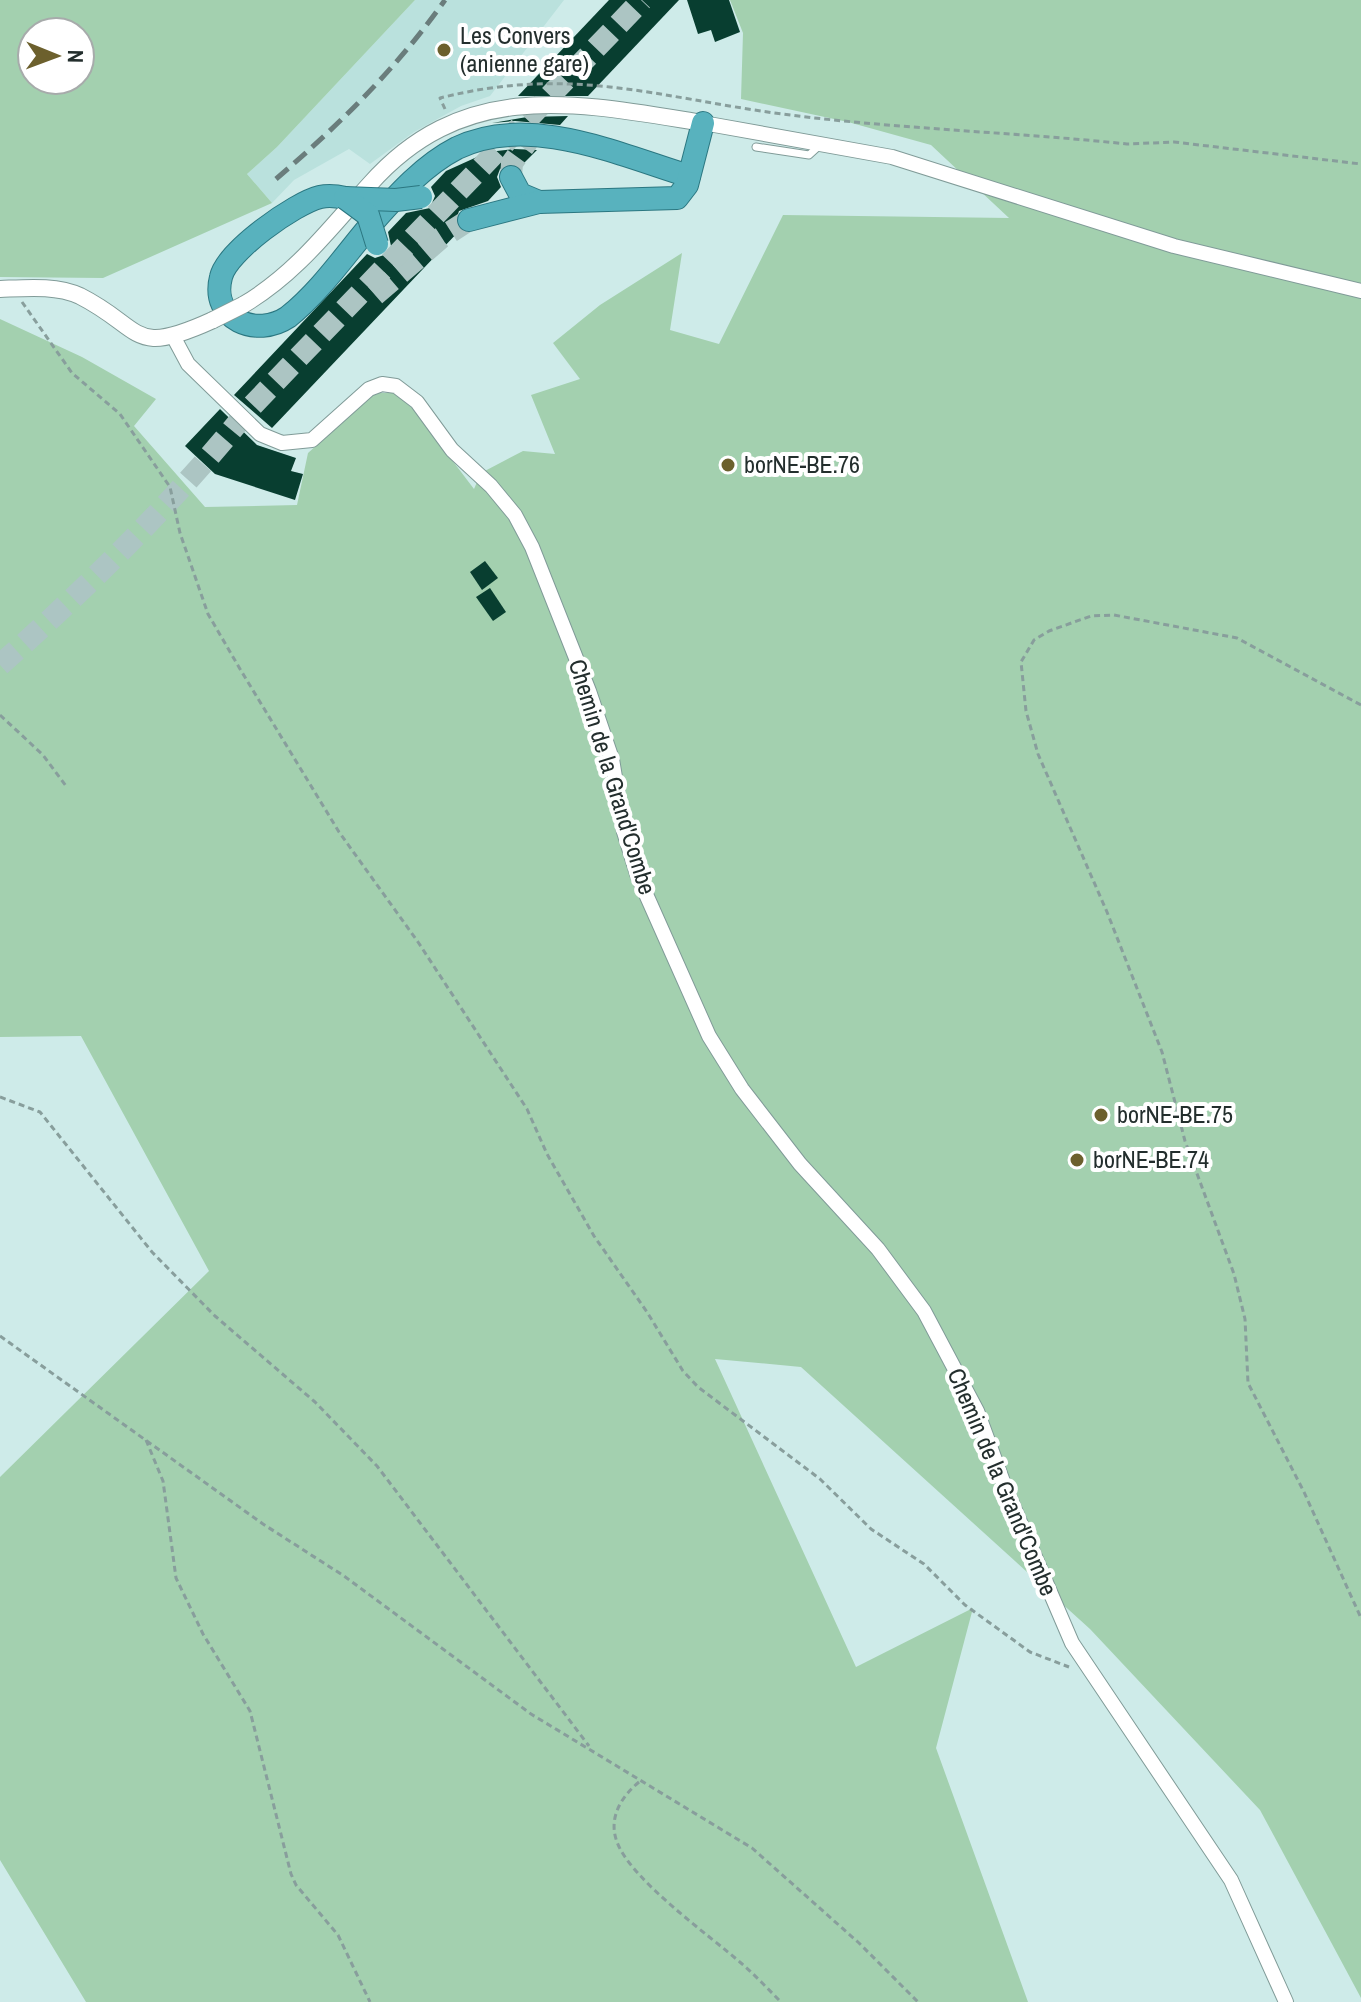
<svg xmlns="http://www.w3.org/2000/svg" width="1361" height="2002" viewBox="0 0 1361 2002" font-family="'Archivo Narrow',sans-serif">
  <rect width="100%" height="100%" fill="#ceebe9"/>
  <path fill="#bae1dd" d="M415,0H564L490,96L461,106L414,132L370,164L349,149L294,180L272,203L247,174L277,147Z"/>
  <g fill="#a3d0af" fill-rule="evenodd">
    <path d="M0,0H415L277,147L247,174L272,203L103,278L0,277ZM32,32H80V80H32Z"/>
    <path d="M730,0H1361V1998L1260,1810L1090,1629L801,1367L715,1359L856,1667L973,1608L936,1748L1028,2002H86L0,1860V1477L209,1271L81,1036L0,1037V319L82,357L156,399L134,426L205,507L297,505L308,453L375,393H396L414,410L474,489L481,473L523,451L555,454L531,395L580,379L553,343L600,305L682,253L670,330L719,344L783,215L1009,218L931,145L848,122L741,99L743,33Z"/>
  </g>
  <g fill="#083e30">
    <path d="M609,0H679L588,96H518Z"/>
    <path d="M687,0H729L740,32L715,42L711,30L698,34Z"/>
    <path d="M568,116L560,125L515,121L492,123L527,117Z"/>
    <path d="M514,149L537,150L520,167L511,163L500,169L497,177L501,187L488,201L459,211L455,223L460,230L272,428L234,395L367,254L375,258L387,254L391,246L388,232L406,213L430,208L435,196L431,187L446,171L488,152Z"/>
    <path d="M220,409L257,445L296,458L291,471L303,474L295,500L215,474L185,446Z"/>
    <path d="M485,561L498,578L482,590L470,572Z"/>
    <path d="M490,588L506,612L493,621L476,597Z"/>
  </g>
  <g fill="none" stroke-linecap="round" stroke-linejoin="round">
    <g stroke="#acc5c3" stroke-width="22" stroke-dasharray="22 11" stroke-linecap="butt">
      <path d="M511,177L512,163L540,124"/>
      <path d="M375,295L441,238L469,220"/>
      <path d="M0,665C89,586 175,501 250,408L642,0"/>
    </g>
    <defs>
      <path id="service" d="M756,147L809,155L820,145"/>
      <g id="minor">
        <path d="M703,123L892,157L1174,246L1361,291"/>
        <path d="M173,336L188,364L260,434L282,443L312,440L369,389L382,384L396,386L417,402L452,450L491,486L515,515L532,547L589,691L612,759L624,832L637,874L709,1036L742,1089L800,1164L878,1249L924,1311L977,1411L1005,1487L1072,1643L1231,1880L1286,2002"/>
      </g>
      <g id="tertiary">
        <path d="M0,289C26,288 56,285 80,296C145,329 130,358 213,320"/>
        <path d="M243,305C296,274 330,228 370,184C465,77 579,103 703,123"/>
      </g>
      <g id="trunk">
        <path d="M511,177L520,194L539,202"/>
        <path d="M345,198C337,196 328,195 320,197C295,203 227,251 221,277C210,320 257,338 288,317C321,291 347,252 374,221C398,194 424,165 457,148C529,113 620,155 689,176"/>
        <path d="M469,220L539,202L677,198L687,185L703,123"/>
      </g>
    </defs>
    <use href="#service" stroke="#809b98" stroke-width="9"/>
    <use href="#minor" stroke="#809b98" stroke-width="16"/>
    <use href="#tertiary" stroke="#809b98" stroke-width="18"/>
    <use href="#trunk" stroke="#2b7781" stroke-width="24"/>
    <g stroke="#889e9c" stroke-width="3" stroke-dasharray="6 4" stroke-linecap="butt">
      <path d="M445,109L440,98C571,65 655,97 782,114C897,129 1013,132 1127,144L1174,142L1361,164"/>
      <path d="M22,302L72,373L120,414L170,487L180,533L208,614L240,669L339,832L418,942L527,1109L547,1154L594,1236L647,1312L683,1371L698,1387L820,1479L871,1529L924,1564L965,1605L1030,1652L1069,1667"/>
      <path d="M1361,705L1237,638L1114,615L1091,616L1049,631L1034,640L1021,662L1026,711L1038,754L1107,912L1162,1052L1185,1141L1234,1274L1245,1319L1248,1383L1304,1492L1361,1618"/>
      <path d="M0,715L43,755L66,786"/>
      <path d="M0,1097L40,1112L152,1252L215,1316L315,1402L377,1466L589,1746"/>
      <path d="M0,1336L263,1524L344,1576L531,1714L752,1848L859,1943L918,2002"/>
      <path d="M146,1440L163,1481L176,1578L203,1634L250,1711L291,1874L296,1885L338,1935L370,2002"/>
      <path d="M639,1782C621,1797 608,1818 617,1842C631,1880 709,1935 741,1963C755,1975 768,1989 781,2002"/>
    </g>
    <use href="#service" stroke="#fff" stroke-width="7"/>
    <use href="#minor" stroke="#fff" stroke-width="14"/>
    <use href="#tertiary" stroke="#fff" stroke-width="16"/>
    <use href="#trunk" stroke="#58b2be" stroke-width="22"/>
    <path stroke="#6a7d7c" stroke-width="5" stroke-dasharray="16 8" stroke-linecap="butt" d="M276,179C339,125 397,68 445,0"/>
    <defs>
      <path id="tertiary-bridge" d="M213,320L243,305"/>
      <g id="trunk-bridge">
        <path d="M345,198L396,200L421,197"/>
        <path d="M345,198L368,215L377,244"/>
      </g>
    </defs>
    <use href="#tertiary-bridge" stroke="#809b98" stroke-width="18" stroke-linecap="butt"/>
    <use href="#trunk-bridge" stroke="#2b7781" stroke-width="24" stroke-linecap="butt"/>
    <use href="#tertiary-bridge" stroke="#fff" stroke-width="16"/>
    <use href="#trunk-bridge" stroke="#58b2be" stroke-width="22"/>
  </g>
  <g fill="#6c602d" stroke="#fff" stroke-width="3">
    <circle cx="444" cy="50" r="8"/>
    <circle cx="728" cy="465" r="8"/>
    <circle cx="1101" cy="1115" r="8"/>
    <circle cx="1077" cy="1160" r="8"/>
  </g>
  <g text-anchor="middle" stroke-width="8" stroke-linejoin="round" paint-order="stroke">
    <g font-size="24" fill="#232e2d" stroke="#fff" text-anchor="start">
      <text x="460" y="44">Les Convers<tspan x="460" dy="28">(anienne gare)</tspan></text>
      <text x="744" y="473">borNE-BE.76</text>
      <text x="1117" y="1123">borNE-BE.75</text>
      <text x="1093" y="1168">borNE-BE.74</text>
    </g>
    <g font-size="24" fill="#232e2d" stroke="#fff">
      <text transform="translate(612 777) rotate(73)" y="8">Chemin de la Grand'Combe</text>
      <text transform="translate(1002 1482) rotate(67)" y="8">Chemin de la Grand'Combe</text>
    </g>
  </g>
  <g transform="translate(56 56) rotate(91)"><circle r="38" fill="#ffffff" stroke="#a7abab" stroke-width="2"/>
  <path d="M0-6L14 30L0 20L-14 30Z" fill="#6c602d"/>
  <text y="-12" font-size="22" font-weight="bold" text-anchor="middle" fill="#232e2d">N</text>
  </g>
</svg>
